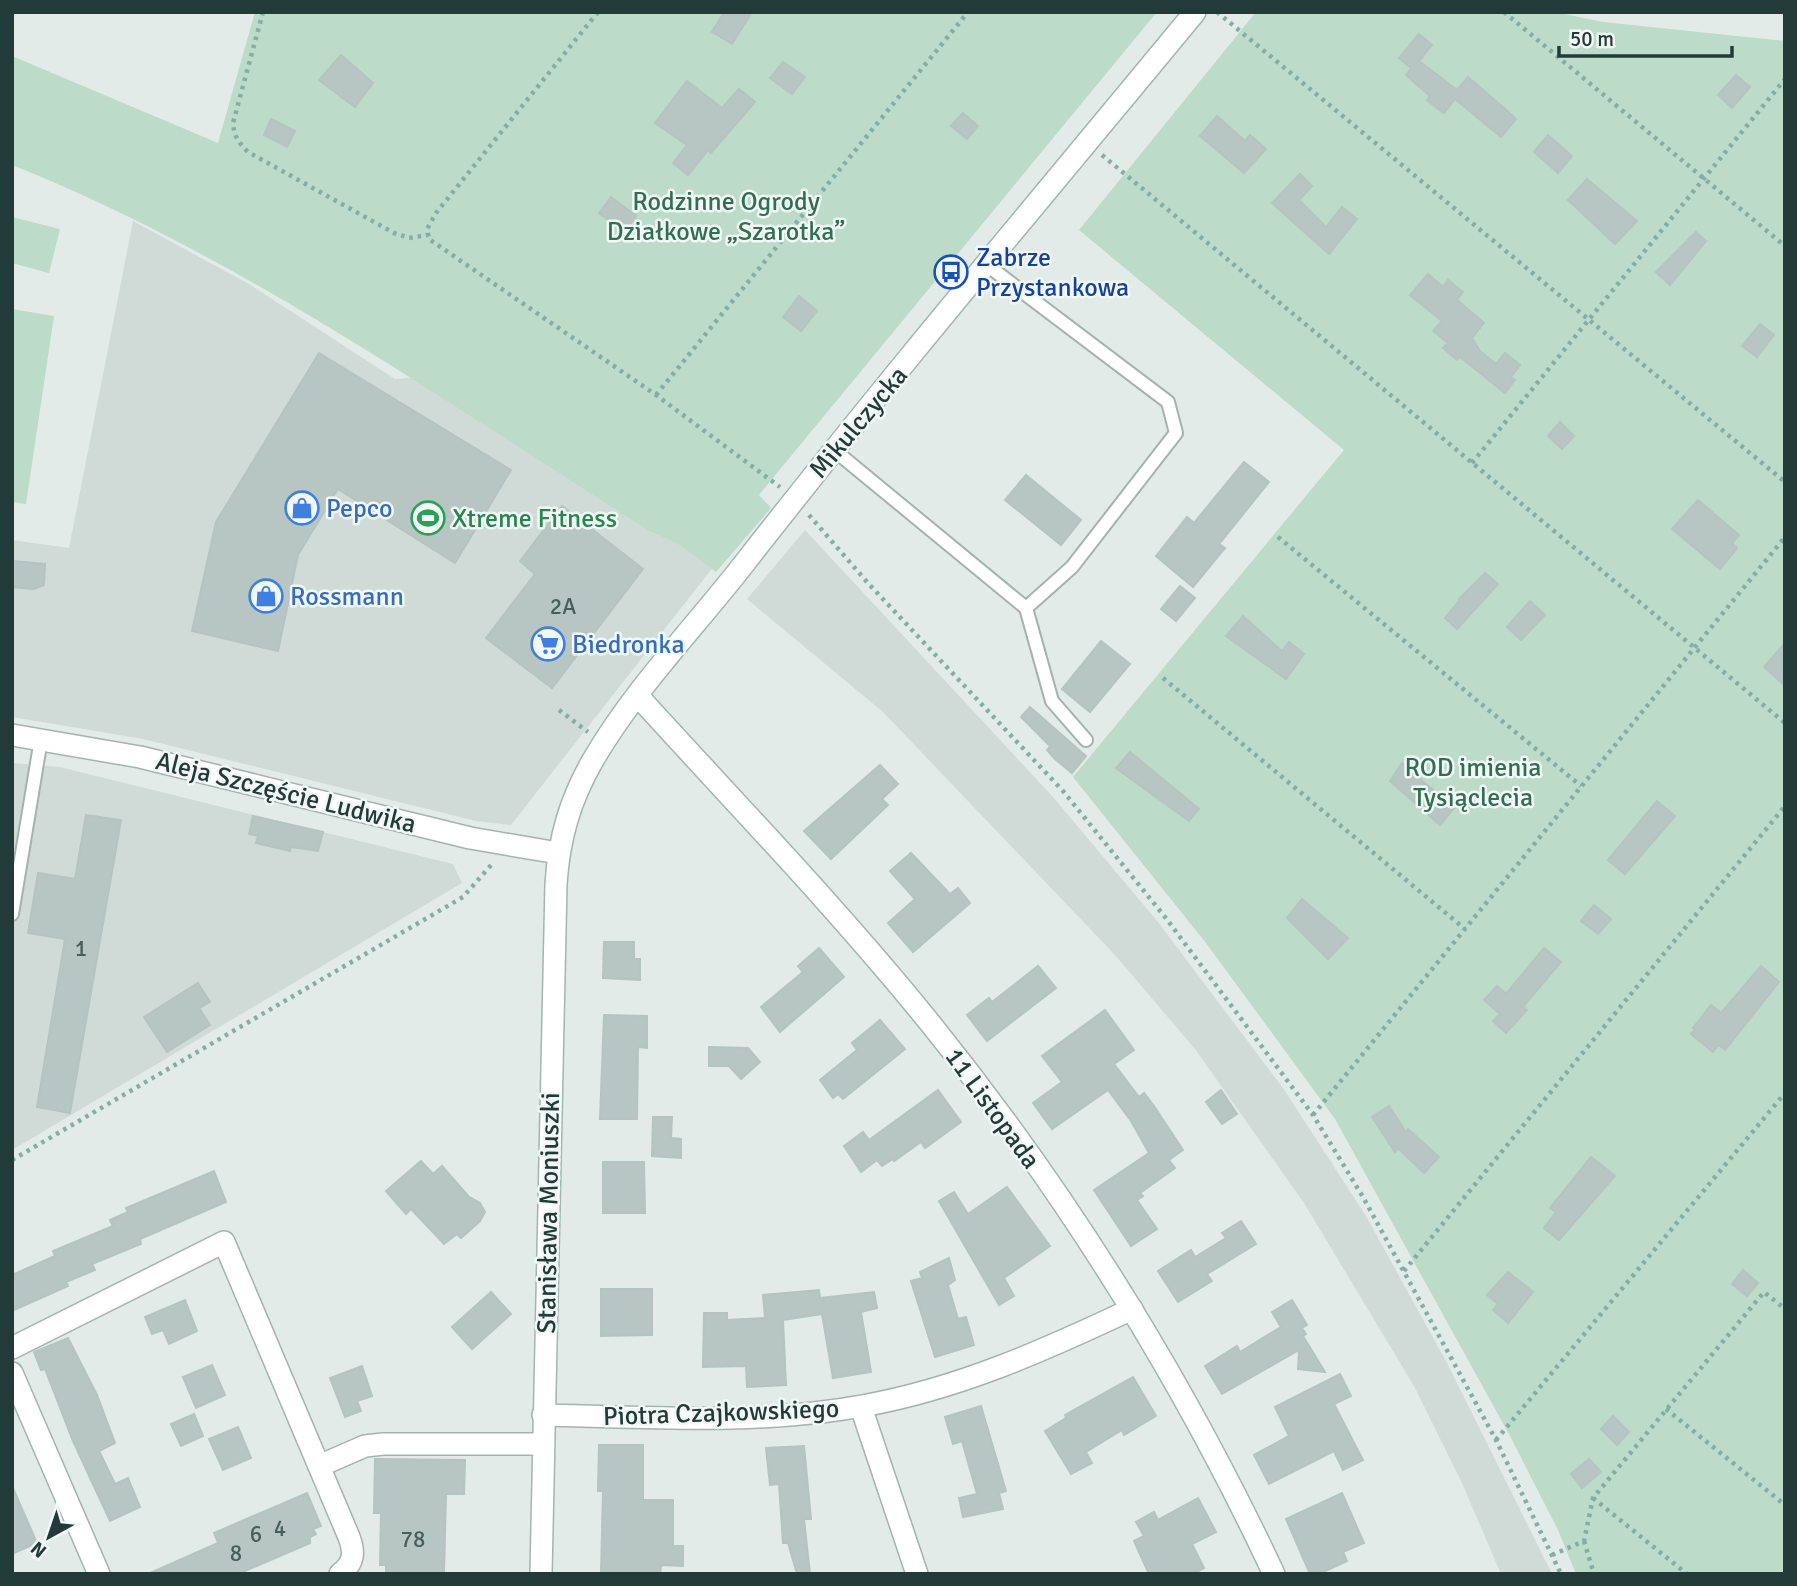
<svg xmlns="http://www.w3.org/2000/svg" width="1797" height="1586" viewBox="0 0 1797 1586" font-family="Signika,sans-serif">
  <rect width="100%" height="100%" fill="#e2ebe8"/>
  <g fill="#d0dbd8">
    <path d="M133,221L249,284L395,379L449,374L718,561L511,825L476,821L143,739L12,717V540L69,548Z"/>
    <path d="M805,530L1053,797L1158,922L1283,1088L1366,1216L1447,1363L1552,1574H1501L1462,1483L1414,1386L1304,1203L1195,1049L1115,955L883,712L747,599Z"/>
    <path d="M12,763L60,767L453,864L462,883L12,1150Z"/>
  </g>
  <g fill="#bcdbc9">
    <path d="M255,12H1157L759,495L771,508L716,572L680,545L648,530C442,400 240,256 12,165V56L218,143Z"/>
    <path d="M1256,12H1555L1603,22L1785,41V1574H1576L1558,1530L1510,1436L1335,1119L1206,943L1073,777L1344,450L1079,230Z"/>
    <path d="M12,217L60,229L49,273L12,263Z"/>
    <path d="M12,309L54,316L26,504L12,502Z"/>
  </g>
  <g fill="#b7c6c2" stroke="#b5c4c0" stroke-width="2">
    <path d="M724,12H752L732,44L712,32Z"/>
    <path d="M1419,34L1432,45L1419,61L1457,90L1468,77L1513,116L1516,119L1501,137L1455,99L1444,113L1427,100L1430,96L1406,75L1411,68L1399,58Z"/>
    <path d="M341,55L373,83L355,107L319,80Z"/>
    <path d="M783,62L805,77L792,94L770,78Z"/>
    <path d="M1736,75L1750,87L1732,108L1718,95Z"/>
    <path d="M687,81L722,108L739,89L755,102L711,153L708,150L688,175L673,163L687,145L655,123Z"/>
    <path d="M963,113L978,126L967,139L951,126Z"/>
    <path d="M1217,116L1245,141L1250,135L1266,149L1244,173L1200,136Z"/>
    <path d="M271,119L295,131L287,147L264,135Z"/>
    <path d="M1548,135L1572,156L1558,173L1534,152Z"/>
    <path d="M1300,174L1312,186L1299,200L1326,227L1342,207L1357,219L1329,254L1272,203Z"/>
    <path d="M1587,179L1637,221L1615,244L1568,200Z"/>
    <path d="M611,197L636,216L624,232L599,213Z"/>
    <path d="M1696,232L1706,241L1670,285L1656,272Z"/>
    <path d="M1428,274L1443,287L1448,280L1463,292L1457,300L1484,323L1472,338L1480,351L1496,364L1505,353L1520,365L1511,377L1515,380L1505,393L1460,357L1457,360L1443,348L1448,343L1433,331L1442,321L1410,295Z"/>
    <path d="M799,296L817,311L801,331L783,317Z"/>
    <path d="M1760,324L1774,335L1757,357L1742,346Z"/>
    <path d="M319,353L511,470L455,563L338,489L298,555L278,651L192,631L216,522Z"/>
    <path d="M1560,422L1574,436L1562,449L1548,436Z"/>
    <path d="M1244,462L1269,482L1219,544L1225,548L1193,587L1156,556L1187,517L1194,523Z"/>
    <path d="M1026,475L1081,520L1061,545L1005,500Z"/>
    <path d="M1698,500L1739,535L1732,543L1737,548L1720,569L1672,529Z"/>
    <path d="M562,506L643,569L552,688L486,638L535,574L520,561Z"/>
    <path d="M12,561L45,564L44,585L34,589L12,587Z"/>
    <path d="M1485,573L1498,584L1457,629L1445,618L1460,600L1459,599Z"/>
    <path d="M1180,586L1195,598L1176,621L1161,609Z"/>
    <path d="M1530,601L1545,615L1521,640L1507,627Z"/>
    <path d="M1243,616L1282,651L1289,642L1304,654L1286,679L1226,636Z"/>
    <path d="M1101,641L1130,664L1090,712L1062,689Z"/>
    <path d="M1785,643V686L1764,667Z"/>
    <path d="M1030,707L1086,756L1072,773L1055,759L1047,750L1050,746L1021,717Z"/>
    <path d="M1130,752L1199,809L1189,821L1116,768Z"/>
    <path d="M1402,763L1454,808L1440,825L1390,781Z"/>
    <path d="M880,765L898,784L882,799L888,805L831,859L804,831Z"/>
    <path d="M1657,801L1675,816L1625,874L1608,860Z"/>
    <path d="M86,815L121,820L70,1113L37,1107L65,939L28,933L38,873L75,879Z"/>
    <path d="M253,816L323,832L318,851L291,847L290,851L256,843L258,836L249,834Z"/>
    <path d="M911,853L950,894L958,888L970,903L913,952L888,923L915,899L890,871Z"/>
    <path d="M1302,899L1348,938L1328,959L1287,918Z"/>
    <path d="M1594,905L1611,919L1598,934L1581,921Z"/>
    <path d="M604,942H634V959H640V980L603,978Z"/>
    <path d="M819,948L844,977L780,1032L761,1007L803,972L798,966Z"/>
    <path d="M1544,948L1561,962L1523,1007L1527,1010L1506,1033L1493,1021L1500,1014L1484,1000L1497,986L1506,994Z"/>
    <path d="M1038,966L1056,988L987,1041L967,1015L989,998L992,1002Z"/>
    <path d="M1761,966L1779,982L1725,1050L1718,1045L1713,1052L1691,1034L1695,1029L1693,1028L1711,1005L1721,1013Z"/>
    <path d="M198,983L210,1002L199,1008L210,1025L167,1052L144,1017Z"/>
    <path d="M1105,1010L1134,1050L1114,1064L1139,1097L1144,1093L1154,1106L1183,1150L1169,1160L1175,1168L1140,1193L1143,1196L1137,1200L1157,1229L1131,1246L1094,1190L1149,1153L1131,1121L1108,1090L1052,1129L1033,1103L1062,1082L1042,1056Z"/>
    <path d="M604,1015L647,1016V1048L638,1047L637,1119H600Z"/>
    <path d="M880,1020L905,1049L843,1099L838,1094L833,1098L820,1080L857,1050L852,1043Z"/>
    <path d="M709,1047L748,1048L760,1062L741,1079L729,1066H709Z"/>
    <path d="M938,1090L961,1122L925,1148L921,1142L894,1161L893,1159L882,1166L877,1160L861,1172L844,1146L863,1132L869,1140Z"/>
    <path d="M1221,1090L1237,1114L1222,1124L1206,1102Z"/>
    <path d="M1389,1106L1406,1132L1408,1129L1439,1157L1424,1173L1398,1148L1395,1152L1372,1117Z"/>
    <path d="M653,1117H672L671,1138L681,1139V1158L652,1156Z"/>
    <path d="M1591,1157L1615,1176L1559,1240L1544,1228L1556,1212L1550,1208Z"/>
    <path d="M421,1161L433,1174L442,1166L469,1197L480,1203L485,1212L480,1221L461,1238L457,1234L444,1244L411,1209L406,1214L386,1191Z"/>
    <path d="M603,1162H644L645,1213H603Z"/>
    <path d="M214,1171L226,1202L140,1239L141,1244L92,1264L95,1270L66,1282L68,1286L12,1311V1275L55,1256L53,1251L113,1226L110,1220L128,1212L126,1208Z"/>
    <path d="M1007,1187L1050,1246L1004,1278L1014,1296L999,1305L939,1201L954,1192L968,1214Z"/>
    <path d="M1241,1221L1256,1244L1207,1274L1212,1281L1178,1302L1158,1271L1191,1250L1195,1257L1226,1238L1222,1233Z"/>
    <path d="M949,1258L955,1280L948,1285L958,1319L966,1317L974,1345L935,1357L911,1281L922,1278L920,1272Z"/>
    <path d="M1743,1270L1758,1283L1747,1296L1732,1284Z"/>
    <path d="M1508,1272L1533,1292L1508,1323L1493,1310L1498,1304L1487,1295Z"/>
    <path d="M601,1289H652V1335L601,1336Z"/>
    <path d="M819,1290L820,1298L874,1292L877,1308L861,1312L871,1372L833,1378L822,1314L783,1320L786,1385L747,1387L746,1366L703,1367L704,1313H727V1320L765,1318L763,1295Z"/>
    <path d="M491,1292L511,1314L472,1349L452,1327Z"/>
    <path d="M185,1300L197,1331L169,1344L163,1330L152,1334L145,1317Z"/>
    <path d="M1292,1300L1307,1325L1302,1328L1306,1334L1303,1336L1325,1372L1298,1369L1299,1350L1222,1394L1205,1366L1237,1346L1240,1352L1281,1327L1272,1312Z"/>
    <path d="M68,1338L97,1395L115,1443L99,1451L115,1484L128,1478L140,1507L110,1521L73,1441L45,1369L41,1370L34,1352Z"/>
    <path d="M212,1365L225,1395L196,1408L183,1377Z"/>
    <path d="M362,1366L372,1396L357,1401L361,1411L345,1417L330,1378Z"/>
    <path d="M1340,1374L1351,1396L1334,1404L1363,1460L1343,1470L1334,1451L1269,1484L1254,1455L1289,1436L1275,1407Z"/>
    <path d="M1133,1377L1156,1416L1124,1435L1122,1430L1086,1452L1092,1463L1071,1474L1045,1431L1066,1418L1065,1415Z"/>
    <path d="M981,1406L1006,1491L999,1493L1003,1509L963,1517L959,1498L977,1494L962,1441L953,1444L945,1417Z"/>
    <path d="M194,1414L203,1436L181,1446L171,1424Z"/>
    <path d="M1613,1416L1629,1432L1617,1445L1601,1429Z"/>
    <path d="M238,1427L251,1458L223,1470L209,1439Z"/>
    <path d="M599,1445H643V1500H673V1546H683V1566L661,1565L660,1574H601L603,1491H598Z"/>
    <path d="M804,1446L811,1519H804L810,1574H797L788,1543H783L779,1484L770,1485L766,1448Z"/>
    <path d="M375,1459L465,1460L464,1494H446L444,1574H386V1565H380L381,1513H374Z"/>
    <path d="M1589,1459L1601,1472L1582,1488L1571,1474Z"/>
    <path d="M12,1486L37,1543L12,1554Z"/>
    <path d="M307,1493L321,1526L313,1529L316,1534L310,1537V1543L238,1574H148L218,1543L214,1533Z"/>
    <path d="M1342,1493L1364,1543L1343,1552L1347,1561L1319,1574H1310L1286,1519Z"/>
    <path d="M1198,1498L1216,1532L1192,1544L1204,1568L1193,1574H1149L1134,1541L1144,1536L1136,1522L1154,1512L1158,1520Z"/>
  </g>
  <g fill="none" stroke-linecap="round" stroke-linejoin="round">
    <defs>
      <g id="lane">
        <path d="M987,265L1168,402L1176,433L1072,567L1026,608"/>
        <path d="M834,450L1026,608L1052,701L1086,740"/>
        <path d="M12,914L41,739"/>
      </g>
      <g id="street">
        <path d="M12,735L140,757L470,838L558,853"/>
        <path d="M12,1348L224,1242L349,1537C355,1553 354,1563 340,1574"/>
        <path d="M12,1373L99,1574"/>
        <path d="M861,1407L917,1574"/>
        <path d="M543,1415C649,1417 758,1425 862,1406C958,1389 1045,1350 1132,1309"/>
        <path d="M319,1466L365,1446L383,1444H543"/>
      </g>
      <g id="secondary">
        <path d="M638,696C736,804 838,909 930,1023C1066,1192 1182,1378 1274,1574"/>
        <path d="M541,1574L556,884C559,838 570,800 593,760C635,688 696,626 747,560C892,374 1045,194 1195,12"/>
      </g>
    </defs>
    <use href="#lane" stroke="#a5b3b0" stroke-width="16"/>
    <use href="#street" stroke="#a5b3b0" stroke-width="24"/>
    <use href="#secondary" stroke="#a1b6b2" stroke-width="24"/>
    <g stroke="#84ada6" stroke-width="4.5" stroke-dasharray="3.5 5" stroke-linecap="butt">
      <path d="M263,12L233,123C234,136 238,142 248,152L394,233L409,238L428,235"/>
      <path d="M598,12L436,213L427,229L429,239L656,395L780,487"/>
      <path d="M1217,12L1785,482"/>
      <path d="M1504,12L1785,246"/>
      <path d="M1102,155L1785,723"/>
      <path d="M656,395L968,12"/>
      <path d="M1472,463L1785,79"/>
      <path d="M809,515L867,582L1063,791L1165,917L1313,1115L1363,1197L1496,1440L1561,1574"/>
      <path d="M1278,537L1581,786"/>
      <path d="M1163,678L1465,929"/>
      <path d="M559,710L588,732"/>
      <path d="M1313,1115L1785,537"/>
      <path d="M12,1160L463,897L492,864"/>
      <path d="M1404,1271L1785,806"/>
      <path d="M1666,1409L1785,1505"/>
      <path d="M1496,1440L1785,1093"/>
      <path d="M1593,1498L1687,1574"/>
      <path d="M1584,1541L1594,1574"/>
      <path d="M1552,1555L1584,1541L1593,1498L1764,1292L1785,1309"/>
    </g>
    <use href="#lane" stroke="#fff" stroke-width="12"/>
    <use href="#street" stroke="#fff" stroke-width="21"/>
    <use href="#secondary" stroke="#fff" stroke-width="21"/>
  </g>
  <defs>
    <symbol id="bus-ring" viewBox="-11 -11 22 22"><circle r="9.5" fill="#f2f8f6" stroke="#1a4fb4" stroke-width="1.5"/><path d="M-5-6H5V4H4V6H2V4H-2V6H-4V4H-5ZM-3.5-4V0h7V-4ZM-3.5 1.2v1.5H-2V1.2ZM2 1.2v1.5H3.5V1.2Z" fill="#1a4fb4"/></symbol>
    <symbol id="shop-ring" viewBox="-11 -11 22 22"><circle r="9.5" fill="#f2f8f6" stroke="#3f7fe0" stroke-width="1.5"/><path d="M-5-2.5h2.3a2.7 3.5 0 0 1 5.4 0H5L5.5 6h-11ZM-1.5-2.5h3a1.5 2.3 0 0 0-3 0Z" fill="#3f7fe0"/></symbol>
    <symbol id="stadium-ring" viewBox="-11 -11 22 22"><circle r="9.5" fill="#f2f8f6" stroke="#2e9e5b" stroke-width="1.5"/><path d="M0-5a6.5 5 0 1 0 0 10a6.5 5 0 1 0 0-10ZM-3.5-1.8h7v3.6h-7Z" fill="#2e9e5b"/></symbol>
    <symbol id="supermarket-ring" viewBox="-11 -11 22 22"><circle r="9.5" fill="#f2f8f6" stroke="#3f7fe0" stroke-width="1.5"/><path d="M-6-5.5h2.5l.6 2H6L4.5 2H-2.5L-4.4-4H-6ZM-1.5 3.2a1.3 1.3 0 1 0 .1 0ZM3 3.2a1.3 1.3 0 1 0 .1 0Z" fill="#3f7fe0"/></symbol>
  </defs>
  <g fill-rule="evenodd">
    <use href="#bus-ring" x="932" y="253" width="38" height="38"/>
    <use href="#shop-ring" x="283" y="489" width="38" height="38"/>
    <use href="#stadium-ring" x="409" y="499" width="38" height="38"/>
    <use href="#shop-ring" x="247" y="577" width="38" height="38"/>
    <use href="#supermarket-ring" x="529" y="625" width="38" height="38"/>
  </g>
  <g text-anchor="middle" stroke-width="5" stroke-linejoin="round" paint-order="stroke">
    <g font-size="23" fill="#485e5a">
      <text x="563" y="614">2A</text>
      <text x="81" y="956">1</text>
      <text x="280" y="1536">4</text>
      <text x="256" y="1542">6</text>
      <text x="413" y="1547">78</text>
      <text x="236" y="1561">8</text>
    </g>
    <g font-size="26" fill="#306f52" stroke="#f2f8f6">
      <text x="726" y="210">Rodzinne Ogrody<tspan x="726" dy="30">Działkowe „Szarotka”</tspan></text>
      <text x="1473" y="776">ROD imienia<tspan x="1473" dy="30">Tysiąclecia</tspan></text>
    </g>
    <g font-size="26" fill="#164399" stroke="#f2f8f6" text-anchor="start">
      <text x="976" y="266">Zabrze<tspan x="976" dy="30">Przystankowa</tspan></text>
    </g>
    <g font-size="26" fill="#233b38" stroke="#f2f8f6">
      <text transform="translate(858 422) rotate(-50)" y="9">Mikulczycka</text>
      <text transform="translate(286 792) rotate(14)" y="9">Aleja Szczęście Ludwika</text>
      <text transform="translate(993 1108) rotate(54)" y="9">11 Listopada</text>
      <text transform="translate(548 1213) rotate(-89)" y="9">Stanisława Moniuszki</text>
      <text transform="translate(721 1412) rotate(-2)" y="9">Piotra Czajkowskiego</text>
    </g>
    <g font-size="26" fill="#366cbe" stroke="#f2f8f6" text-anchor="start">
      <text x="326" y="517">Pepco</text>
      <text x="290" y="605">Rossmann</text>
      <text x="572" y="653">Biedronka</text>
    </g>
    <g font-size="26" fill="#27864d" stroke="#f2f8f6" text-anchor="start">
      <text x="452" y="527">Xtreme Fitness</text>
    </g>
  </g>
  <rect width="1797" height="1586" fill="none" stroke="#233b38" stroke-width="28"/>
  <g transform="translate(49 1537) rotate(220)" stroke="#f2f8f6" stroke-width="5" paint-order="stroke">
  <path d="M0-5L12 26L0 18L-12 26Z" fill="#233b38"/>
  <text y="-10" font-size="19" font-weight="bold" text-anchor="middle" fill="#233b38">N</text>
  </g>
  <path d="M1559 46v10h173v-10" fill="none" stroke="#233b38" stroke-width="3.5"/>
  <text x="1570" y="46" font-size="21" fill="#233b38" stroke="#f2f8f6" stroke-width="5" paint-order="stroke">50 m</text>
</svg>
